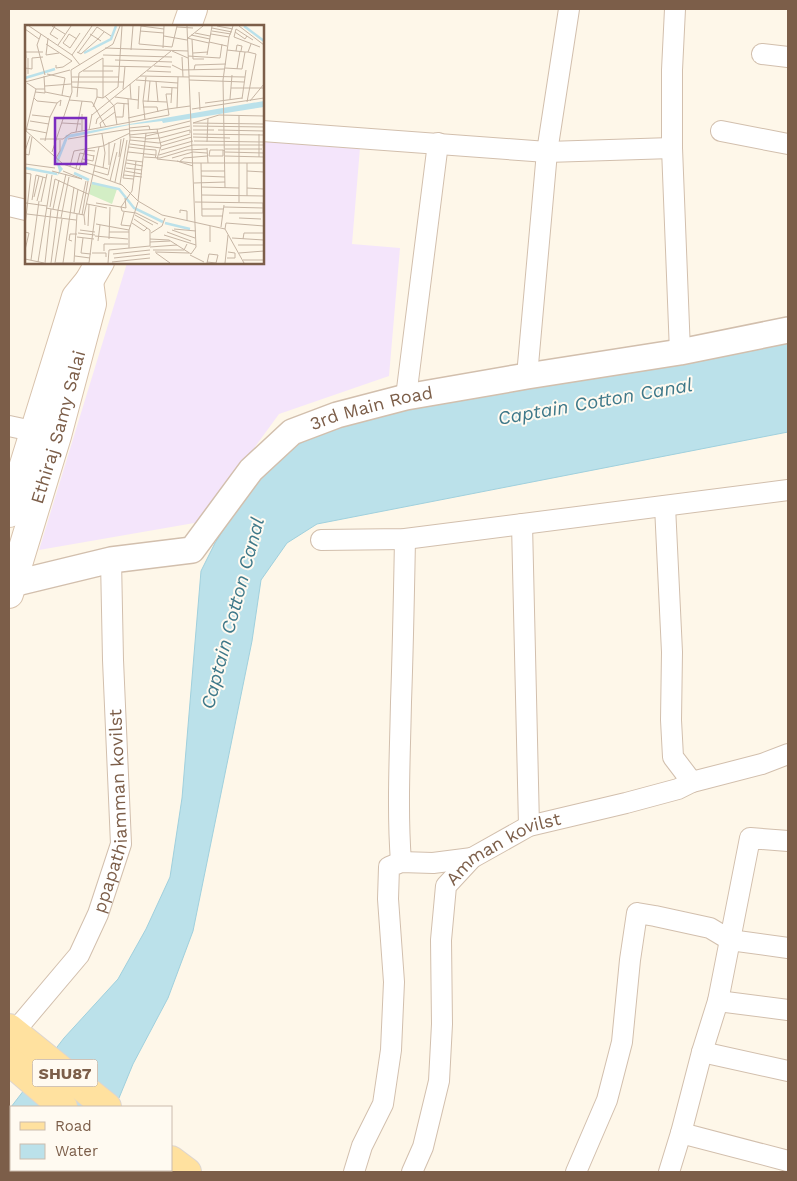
<svg xmlns="http://www.w3.org/2000/svg" width="797" height="1181" viewBox="0 0 797 1181" font-family="'Work Sans',sans-serif">
  <rect width="100%" height="100%" fill="#fef7e9"/>
  <path fill="#f4e5fb" d="M263,140L360,148L352,244L400,248L389,376L279,414L200,522L39,550L127,263L262,262Z"/>
  <g fill="#bbe1ea" stroke="#a0d0dd">
    <path d="M788,343V432L317,524L287,543L261,580L252,641L193,931L168,998L133,1064L119,1098L112,1107H11L64,1038L118,979L146,929L170,877L182,798L201,571L215,543L249,490L284,452L342,421Z"/>
    <path d="M11,1108V1170H64L62,1172H9V1111Z"/>
  </g>
  <g fill="none" stroke-linecap="round" stroke-linejoin="round">
    <defs>
      <g id="minor">
        <path d="M675,9L672,70V148L680,352"/>
        <path d="M762,54L788,57"/>
        <path d="M262,131L547,152L672,148"/>
        <path d="M721,131L788,144"/>
        <path d="M9,206L26,210"/>
        <path d="M527,376L547,152L569,9"/>
        <path d="M406,397L438,143"/>
        <path d="M9,426L46,434"/>
        <path d="M665,506L672,652L671,720L673,757L692,782"/>
        <path d="M522,524L529,826"/>
        <path d="M321,540L405,539L788,490"/>
        <path d="M401,862C397,809 400,755 401,702C403,648 404,593 405,539"/>
        <path d="M718,1001L788,1010"/>
        <path id="s1" d="M14,1032L79,955L98,914L121,844L113,660L111,560"/>
        <path d="M702,1052L788,1071"/>
        <path d="M681,1133L788,1161"/>
        <path d="M354,1172L362,1146L383,1104L391,1050L394,982L388,899L389,867L401,862L433,863L472,858"/>
        <path id="s2" d="M412,1172L423,1147L439,1081L442,1024L441,940L446,886L472,858L529,826L626,803L678,789L692,782L762,764L788,754"/>
        <path d="M576,1172L607,1100L622,1042L630,960L637,913L655,916L710,928L730,940L788,948"/>
        <path d="M669,1172L681,1133L702,1052L718,1001L750,838L788,841"/>
      </g>
      <g id="tertiary">
        <path id="s3" d="M12,584L111,560L192,550L251,470L292,432L337,415L406,397L527,376L680,352L788,330"/>
      </g>
      <g id="secondary">
        <path d="M187,26L193,9"/>
        <path d="M9,513L76,297L89,281L100,262"/>
        <path id="s4" d="M9,594L57,436L92,304L89,281"/>
      </g>
      <g id="primary">
        <path d="M9,1028L107,1107"/>
        <path d="M9,1061L63,1107"/>
        <path d="M171,1160L187,1172"/>
        <path d="M135,1170L138,1172"/>
      </g>
    </defs>
    <use href="#minor" stroke="#d2bfad" stroke-width="22"/>
    <use href="#tertiary" stroke="#d2bfad" stroke-width="28"/>
    <use href="#secondary" stroke="#d8c2ac" stroke-width="30"/>
    <use href="#primary" stroke="#ddd5d0" stroke-width="30"/>
    <use href="#minor" stroke="#fff" stroke-width="20"/>
    <use href="#tertiary" stroke="#fff" stroke-width="25"/>
    <use href="#secondary" stroke="#fff" stroke-width="28"/>
    <use href="#primary" stroke="#ffe19f" stroke-width="28"/>
  </g>
  <g text-anchor="middle" stroke-width="4" stroke-linejoin="round" paint-order="stroke">
    <rect fill="#fffaf1" stroke="#a38d7b" stroke-width="1" x="32.5" y="1059.5" width="65" height="27" rx="4"/>
    <g font-size="16" font-weight="bold" fill="#7c5e49">
      <text x="65" y="1079">SHU87</text>
    </g>
    <g font-size="18" fill="#7c5e49" stroke="#fffaf1">
      <text dy="6" stroke="none"><textPath href="#s3" startOffset="422">3rd Main Road</textPath></text>
      <text dy="6" stroke="none"><textPath href="#s4" startOffset="174">Ethiraj Samy Salai</textPath></text>
      <text dy="6" stroke="none"><textPath href="#s1" startOffset="251">ppapathiamman kovilst</textPath></text>
      <text dy="6" stroke="none"><textPath href="#s2" startOffset="361">Amman kovilst</textPath></text>
    </g>
    <g font-size="19" font-style="italic" fill="#3e7889" stroke="#fffaf1">
      <text transform="translate(595 401) rotate(-10)" y="7">Captain Cotton Canal</text>
      <text transform="translate(232 613) rotate(-75)" y="7">Captain Cotton Canal</text>
    </g>
  </g>
  <g transform="translate(25 25)">
    <rect width="239" height="239" fill="#fef7e9"/>
    <path d="M67,157L92,164L87,179L64,169Z" fill="#d3eec5"/>
    <path d="M239,76V82L138,98L137,96L104,100L43,113L33,138L38,144L32,151L34,146L31,136L41,110Z" fill="#bbe1ea"/>
    <path fill="none" stroke="#bbe1ea" stroke-width="2.5" d="M219,1L239,16M59,28L86,14L91,1M0,53L30,44M0,143L32,149M49,148L64,155M67,158L94,164L109,183L138,197M140,198L165,204"/>
    <path fill="none" stroke="#c6b5a4" stroke-width="1" d="M4,1L47,30L55,40M27,1L40,9M30,1L25,9L33,14M116,1L139,4M162,1L163,26M192,1L208,4M214,1L239,20M152,2L168,3M187,3L207,7M0,4L14,14M115,6L139,8M187,6L206,9M210,7L220,14L222,11M170,8L185,11M16,9L12,20L20,50M65,9L73,14L79,7M186,9L204,12M166,10L185,14M139,11L162,15M23,13L21,30L34,28M162,13L184,18M163,13L178,1M41,14L38,18L45,23L55,8M41,14L44,9L52,14M167,14L168,34H179M228,15L211,4L209,12L235,22M0,17L1,33M184,17L202,21M21,19L47,36L38,42L31,43V40M114,19L147,22M114,19L116,1M33,20L46,1M147,22L152,1M80,23L163,26L170,199M138,23L139,1M106,25L108,1M202,25L220,27M147,26L163,33M211,26L212,20L217,21L216,26M0,27H18M52,27L56,29L73,14L76,16M53,28L72,2L86,11M168,28L183,27M47,30L67,1M78,30L147,32M182,30L187,1M163,31L195,33L197,19M157,32L158,52M90,35L147,37M147,40L157,45L200,44M78,41L126,42M129,41L146,42M0,43L7,44V33L18,32M200,43L217,44M212,44L215,26M217,44L220,27H223L226,19M169,45L170,40L201,39M58,46H88M122,46L146,47M3,49V33M22,49L40,53L37,70M115,51L164,52M164,51L220,52M47,52H94M111,55L153,58M164,55L219,57M131,56L133,77M0,57L45,45M47,57H99M2,58L11,64H20M105,59L106,74M20,61L46,59M47,62L72,64V72M136,62L153,63M206,63H239M98,64L100,41M10,67L20,68L19,51M20,67L45,72M174,67L175,85M80,71L89,81L92,100M52,72L54,48L78,33M90,72L113,75M9,73L12,76L32,78L36,75L35,81M78,73V33M103,74L105,114L98,153L108,154M205,74L207,50M217,74L221,45M44,75L67,77L81,102M118,76L142,77M225,76L239,59M123,77L125,56M222,77L231,29L223,27M146,78L147,63M180,78L217,73M68,82L72,72L78,73L93,62L97,1M118,82H132L133,87M152,83L153,52M113,84L114,61M167,84L239,73M57,89V106M7,90L25,92M67,90L146,26M91,92H98L99,79M103,93L143,84L141,69H147M120,95L118,76L121,52M5,96L24,99M37,98L56,99M168,98L194,90L239,91M168,98L239,99M71,99L72,94L92,78L104,79M168,101L239,102M76,103L75,98L90,87M104,103L124,101L125,105M2,104L22,108M132,104L136,121L132,134L168,138M0,105L38,139L97,160L113,176L137,190L200,204L219,238M64,105L67,89M168,105H189M193,105L239,106M1,106L11,64M104,106L134,104L165,96M51,107L57,76M77,109L80,128L78,143M168,109L239,110M104,110L133,107M121,111L165,101M105,112L121,113M168,112L205,113M135,113L165,105V108M15,114H38L46,108L144,90L143,84L165,81M43,114L104,104M120,114L135,113M105,115L134,118L165,109M20,116L25,92L32,78M169,116L239,117M182,117L183,93M105,119L136,123M136,121L167,112M104,122L119,124M182,123L183,138M119,124L131,125V130M200,124H237M136,125L168,116M198,125V131H184L185,125H198L200,126M0,126L5,111M27,127L47,67L46,45L88,19L95,1M103,127L131,130L130,133M200,127L239,128M0,129L4,130L7,112M134,130L168,120H239M200,131L239,132M94,132L96,114M119,132L135,133L162,125L182,124M234,132V109M31,133L35,126V115M147,133L168,127L182,128M58,134L68,136L69,130M102,135L118,137M152,136L168,141M57,137L83,144M154,137L159,133L182,131M101,138L118,141M168,138H239M176,138L177,191H198M0,139L30,143M84,140V117M45,141L49,126L78,121L105,108M51,143L55,128L69,131M101,143L117,145M54,145L60,125L70,126M27,146L57,154L38,146M69,146L83,150L90,118M100,146L117,149M176,146H200M222,146L239,147M0,148L6,149L0,200M99,150L117,152M176,151L200,152M85,156L92,127M90,157L99,113M169,158L200,157M95,159L102,115M176,162L214,163M200,163L198,55L204,12L208,1M222,163L239,164M177,170L239,171M222,171V138M9,172L14,151M100,173L101,183L96,182L97,186L111,188M7,175L11,150L21,153M12,176L18,152M113,176L121,108M16,177L22,149M170,177L239,178M214,177V90M1,178L22,181M71,178L96,182L107,166L111,136M62,179L82,183M25,182L30,154L63,169M199,182L239,183M21,183L59,190L60,200M28,184L34,155M177,184H198M33,185L41,149M99,187L96,200L106,201M49,188L53,164M111,188L133,199M155,188V185L162,186V196M204,188H238V178M2,189L51,195M54,189L61,156M57,190L63,156M59,190L74,122M110,190L128,200M36,193L44,152M214,193L236,194M109,194L125,205V221M107,198L119,206L122,203M71,199L104,205M63,201L64,180M196,202L199,180M149,204L171,206M200,204L201,198L239,201M55,205L70,207M147,205L170,213M0,207L4,208L0,225M84,207H104M142,207L166,216M53,208L70,210M126,208L137,201L140,193M139,210L171,220M70,211L103,214M52,212L69,214M58,213L56,228L66,229M207,213L239,215M84,214L85,182M125,214L144,215L166,229L171,222L170,199M218,214L219,208H239M47,216L44,215L45,209H52M73,216L75,200M125,217L145,216M185,217V201M213,220H239M125,222L152,220M104,223V205L113,177M128,225H159L162,219M79,226V219H103M130,227L164,228M67,228H81V232M131,228L145,238M214,228L239,226M88,229L125,225M165,230L179,237M50,231L65,233M89,233L125,229M202,233H210V228L203,227M0,234L19,238M6,235L14,176M218,235H239M13,237L27,150M49,237L52,189M87,237L125,233M20,238L26,184M26,238L33,185M30,238L37,194M31,238H64M38,238L49,162M64,238L71,182M83,238L84,225L125,221M182,238L184,229L193,230L191,238L182,237M200,238L203,210"/>
    <path fill="#7b2cbf" fill-opacity="0.15" stroke="#7b2cbf" stroke-width="2.5" d="M30,93H61V139H30Z"/>
    <rect width="239" height="239" fill="none" stroke="#7c5e49" stroke-width="2.5"/>
  </g>
  <rect width="797" height="1181" fill="none" stroke="#7c5e49" stroke-width="20"/>
  <rect x="10" y="1106" width="162" height="65" fill="#fffaf1" stroke="#cbbcae"/>
  <rect x="20" y="1122" width="25" height="8" fill="#ffe19f" stroke="#cbbcae"/>
  <text x="55" y="1131" font-size="15" fill="#7c5e49">Road</text>
  <rect x="20" y="1144" width="25" height="15" fill="#bbe1ea" stroke="#cbbcae"/>
  <text x="55" y="1156" font-size="15" fill="#7c5e49">Water</text>
</svg>
